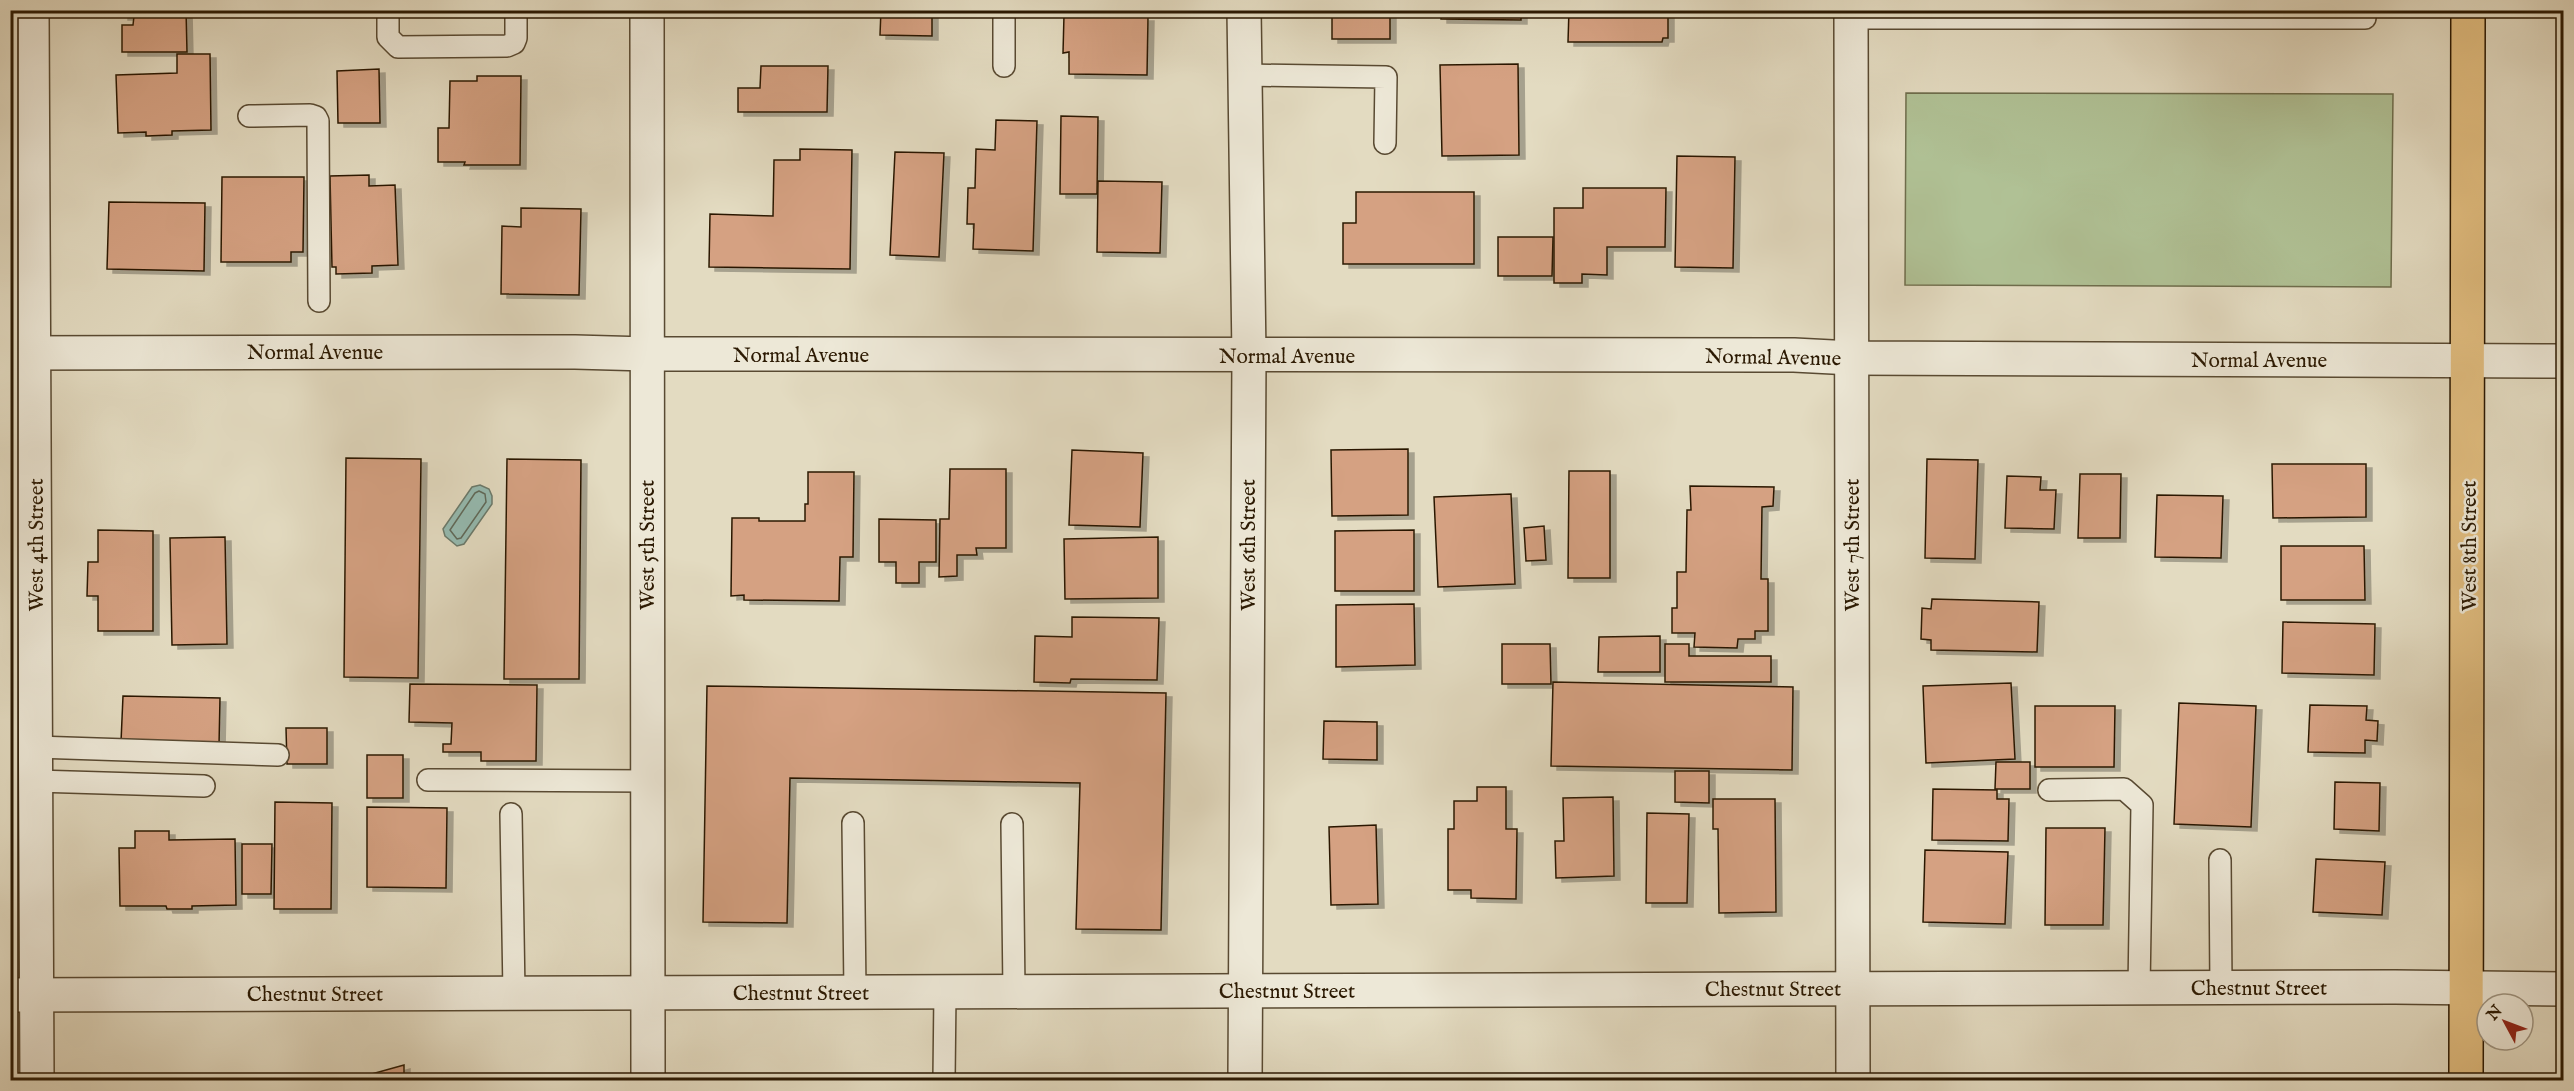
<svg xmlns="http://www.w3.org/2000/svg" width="2574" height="1091" viewBox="0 0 2574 1091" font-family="'IM FELL English',serif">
  <defs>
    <filter id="shadow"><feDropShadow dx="6" dy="4" stdDeviation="0" flood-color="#0004"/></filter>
  </defs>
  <rect width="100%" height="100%" fill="#e3dbc1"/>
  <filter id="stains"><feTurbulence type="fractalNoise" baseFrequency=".00333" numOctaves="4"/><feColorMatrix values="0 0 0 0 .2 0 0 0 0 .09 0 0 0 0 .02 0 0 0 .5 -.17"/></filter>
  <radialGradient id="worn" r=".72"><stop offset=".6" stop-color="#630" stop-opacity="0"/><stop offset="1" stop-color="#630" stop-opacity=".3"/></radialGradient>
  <path fill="#b0c195" stroke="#6e6d4c" stroke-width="1.5" d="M1906,93L2393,94L2391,287L1905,285Z"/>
  <path fill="#95bbb1" stroke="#6b7a6b" stroke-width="1.5" d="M480,485L489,489L492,496V504L464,544L457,546L445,536L443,529L472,487Z"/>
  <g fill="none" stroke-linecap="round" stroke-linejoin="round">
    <path stroke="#606a5a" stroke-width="1.5" d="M479,491L485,494L486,502L461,538L457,539L450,530L475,493Z"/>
  </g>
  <g fill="#d5a182" stroke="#2b1902" stroke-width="1.5" filter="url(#shadow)">
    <path d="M122,10H186L187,52H122V25H133L134,16H122Z"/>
    <path d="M881,10H932V36L880,35Z"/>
    <path d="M1068,10H1113V17H1148L1147,75L1069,74V52L1063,53L1064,15H1068Z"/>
    <rect x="1332" y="10" width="58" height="29"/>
    <path d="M1441,10H1521V20L1441,19Z"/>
    <path d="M1569,10H1668V38H1663L1662,42H1568Z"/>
    <path d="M177,54H210L211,130L172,131V135L146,136V132L118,133L116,75L177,73Z"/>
    <path d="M1518,64L1519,155L1442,156L1440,65Z"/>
    <path d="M761,66H828L827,112H738V88H760Z"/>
    <path d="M379,69L380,123H338L337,71Z"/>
    <path d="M477,76H521L520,165H464L465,162H438V128H449L450,81H477Z"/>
    <path d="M1061,116L1098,117L1097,194H1060Z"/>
    <path d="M996,120L1037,121L1033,251L973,249L974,224H967L968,188H975L976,149L995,150Z"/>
    <path d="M800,149L852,150L850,269L709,267L710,214L773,216L774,160H800Z"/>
    <path d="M895,152L944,153L939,257L890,255Z"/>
    <path d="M1677,156L1735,157L1733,268L1675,267Z"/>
    <path d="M2563,167H2564V247L2559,246Z"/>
    <path d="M369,175V186L395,185L398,265L372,266V273L336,274V267H332L330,176Z"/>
    <path d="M222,177H304L303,252H291V262H221Z"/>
    <path d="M1098,181L1162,182L1160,253L1097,252Z"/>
    <path d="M1583,188H1666L1665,247H1607V275L1582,274V283H1554V208H1583Z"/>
    <path d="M1356,192H1474V264H1343V223H1356Z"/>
    <path d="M109,202L205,203L204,271L107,269Z"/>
    <path d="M521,208L581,209L579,295L501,294L502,226L521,227Z"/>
    <path d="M1498,237H1553L1552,276H1498Z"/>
    <path d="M1408,449V515L1332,516L1331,450Z"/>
    <path d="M1072,450L1143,453L1140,527L1069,525Z"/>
    <path d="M346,458L421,459L418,678L344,677Z"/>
    <path d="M507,459L581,460L579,679H504Z"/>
    <path d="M1927,459L1978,460L1975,559L1925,558Z"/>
    <path d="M2272,464H2366V517L2273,518Z"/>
    <path d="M950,469H1006V548H976L977,555H957V576L939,577L940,519H949Z"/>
    <path d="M1569,471H1610V578H1568Z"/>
    <path d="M808,472H854L853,557H840L839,601L744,600V595L731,596L732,518H759V521H805V504H808Z"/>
    <path d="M2080,474H2121L2120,538H2078Z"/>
    <path d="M2007,476L2041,477L2040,490H2056L2054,529L2005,528Z"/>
    <path d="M1690,486L1774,487L1773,506L1762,507L1761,579H1768V631H1755V639H1738L1737,648L1694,647L1695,633H1672V608H1677V572H1686L1687,510H1691Z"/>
    <path d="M1511,494L1515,584L1438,587L1434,497Z"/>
    <path d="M2157,495L2223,496L2221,558L2155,557Z"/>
    <path d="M879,519L936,520V562H919V583H896V562H879Z"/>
    <path d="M1544,526L1546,560L1526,561L1524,528Z"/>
    <path d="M98,530L153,531V631H98V596H87L88,562H98Z"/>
    <path d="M1414,530V591H1335V531Z"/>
    <path d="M225,537L227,644L172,645L170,538Z"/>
    <path d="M1158,537V598L1065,599L1064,539Z"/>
    <path d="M2281,546H2364L2365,600H2281Z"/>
    <path d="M1932,599L2039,602L2037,652L1931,650V640L1921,639L1922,608L1931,609Z"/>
    <path d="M1414,604L1415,665L1336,667V605Z"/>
    <path d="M1072,617L1159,618L1157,680L1071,679L1070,683L1034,682L1035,636L1072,637Z"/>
    <path d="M2283,622L2375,624L2374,675L2282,673Z"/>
    <path d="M1660,636V672H1598L1599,637Z"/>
    <path d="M1502,644H1550L1551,684H1502Z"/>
    <path d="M1665,644H1689V656H1771V682H1665Z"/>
    <path d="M1553,682L1793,687L1792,770L1551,766Z"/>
    <path d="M2011,683L2015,759L1926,763L1923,686Z"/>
    <path d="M410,684L537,685L536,761H481V752H443V744H451L452,723L409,722Z"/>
    <path d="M707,686L1166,693L1161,930L1076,929L1080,783L790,778L787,923L703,922Z"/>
    <path d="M123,696L220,698L219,745L121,742Z"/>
    <path d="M2179,703L2256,706L2251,827L2174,824Z"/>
    <path d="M2310,705L2367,706L2366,720L2378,721L2377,741L2365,740V753L2308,752Z"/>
    <path d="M2035,706H2115L2114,767H2035Z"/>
    <path d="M1324,721L1377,722V760L1323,759Z"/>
    <path d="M286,728H327V764H287Z"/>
    <rect x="367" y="755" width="36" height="43"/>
    <path d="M1996,762H2030V789H1995Z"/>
    <path d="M1675,771H1709V803L1675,802Z"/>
    <path d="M2335,782L2380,783L2379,831L2334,829Z"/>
    <path d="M1477,787H1506V829H1517L1516,899L1471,898V890H1448V829H1454V801H1477Z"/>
    <path d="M1933,789L1997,790V799H2009L2008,841L1932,840Z"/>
    <path d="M1613,797L1614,876L1556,878L1555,841H1564L1563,798Z"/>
    <path d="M1713,799H1775L1776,912L1719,913L1718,829H1713Z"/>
    <path d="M275,802L332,803L331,909H274Z"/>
    <path d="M367,807L447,808L446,888L367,887Z"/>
    <path d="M1647,813L1689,814L1687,903H1646Z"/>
    <path d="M1376,825L1378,904L1331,905L1329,827Z"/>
    <path d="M2046,828H2105L2103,925H2045Z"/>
    <path d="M135,831H169V840L235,839L236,905L192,906V909H167L166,906H120L119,848H135Z"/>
    <path d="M242,844H272L271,894H242Z"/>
    <path d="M1925,850L2008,852L2005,924L1923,922Z"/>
    <path d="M2316,859L2385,862L2382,915L2313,912Z"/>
    <path d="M404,1065V1080H350Z"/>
  </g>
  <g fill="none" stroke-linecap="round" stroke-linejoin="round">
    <defs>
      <g id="service">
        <path d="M388,10V37L398,47L507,46L514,43L516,38V10"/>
        <path d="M1851,18H2365"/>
        <path d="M1004,66V10"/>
        <path d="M1245,75L1386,77L1385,143"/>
        <path d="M249,116L310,115L316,117L318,121L319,301"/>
        <path d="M36,747L278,755"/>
        <path d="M428,780L648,781"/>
        <path d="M36,781L204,786"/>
        <path d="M2049,790L2124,789L2142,805L2139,988"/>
        <path d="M511,814L514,993"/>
        <path d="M853,823L855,992"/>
        <path d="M1012,824L1014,992"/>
        <path d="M2220,860L2221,988"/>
        <path d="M944,1080L945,992"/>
      </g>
      <g id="minor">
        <path d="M32,10L37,1080"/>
        <path d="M647,10L648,1080"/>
        <path d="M1244,10L1249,356L1245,1080"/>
        <path d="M1851,10L1853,1080"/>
        <path d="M10,353L575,352L647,354L1794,355L1852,358L2564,361"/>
        <path d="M10,995L2395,987L2564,989"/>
      </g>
      <path id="primary" d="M2466,1080L2468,10"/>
    </defs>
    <use href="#service" stroke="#594a32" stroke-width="24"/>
    <use href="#minor" stroke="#594a32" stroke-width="36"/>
    <use href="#primary" stroke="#2b1902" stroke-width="36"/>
    <use href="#service" stroke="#ede8d7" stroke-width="21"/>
    <use href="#minor" stroke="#ede8d7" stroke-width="33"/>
    <use href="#primary" stroke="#e2be80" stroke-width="33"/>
  </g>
  <g text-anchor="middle" stroke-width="5" stroke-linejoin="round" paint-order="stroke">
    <g font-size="21" fill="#2b1902" stroke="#ede8d7">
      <text x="315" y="359">Normal Avenue</text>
      <text x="801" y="362">Normal Avenue</text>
      <text x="1287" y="363">Normal Avenue</text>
      <text transform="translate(1773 357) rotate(1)" y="7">Normal Avenue</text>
      <text x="2259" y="367">Normal Avenue</text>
      <text transform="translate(36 545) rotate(-90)" y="7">West 4th Street</text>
      <text transform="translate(647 545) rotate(-90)" y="7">West 5th Street</text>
      <text transform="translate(1248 545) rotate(-90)" y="7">West 6th Street</text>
      <text transform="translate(1852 545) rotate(-90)" y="7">West 7th Street</text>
      <text transform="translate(2469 546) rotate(-90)" y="7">West 8th Street</text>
      <text x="2259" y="995">Chestnut Street</text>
      <text x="1773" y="996">Chestnut Street</text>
      <text x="1287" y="998">Chestnut Street</text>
      <text x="801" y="1000">Chestnut Street</text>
      <text x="315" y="1001">Chestnut Street</text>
    </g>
  </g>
  <rect width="2574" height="1091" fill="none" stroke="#e3dbc1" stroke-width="36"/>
  <rect x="12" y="12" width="2550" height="1067" fill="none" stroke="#2b1902" stroke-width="3"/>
  <rect x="18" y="18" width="2538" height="1055" fill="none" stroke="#2b1902" stroke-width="1.5"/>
  <g transform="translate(2505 1022) rotate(311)"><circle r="28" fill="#ede8d7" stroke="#9f9582" stroke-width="1.5"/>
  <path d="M0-4.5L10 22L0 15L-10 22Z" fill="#8f2418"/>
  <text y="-9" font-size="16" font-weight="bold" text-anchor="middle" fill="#2b1902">N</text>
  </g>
  <rect width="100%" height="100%" filter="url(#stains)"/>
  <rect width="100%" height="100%" fill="url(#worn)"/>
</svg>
